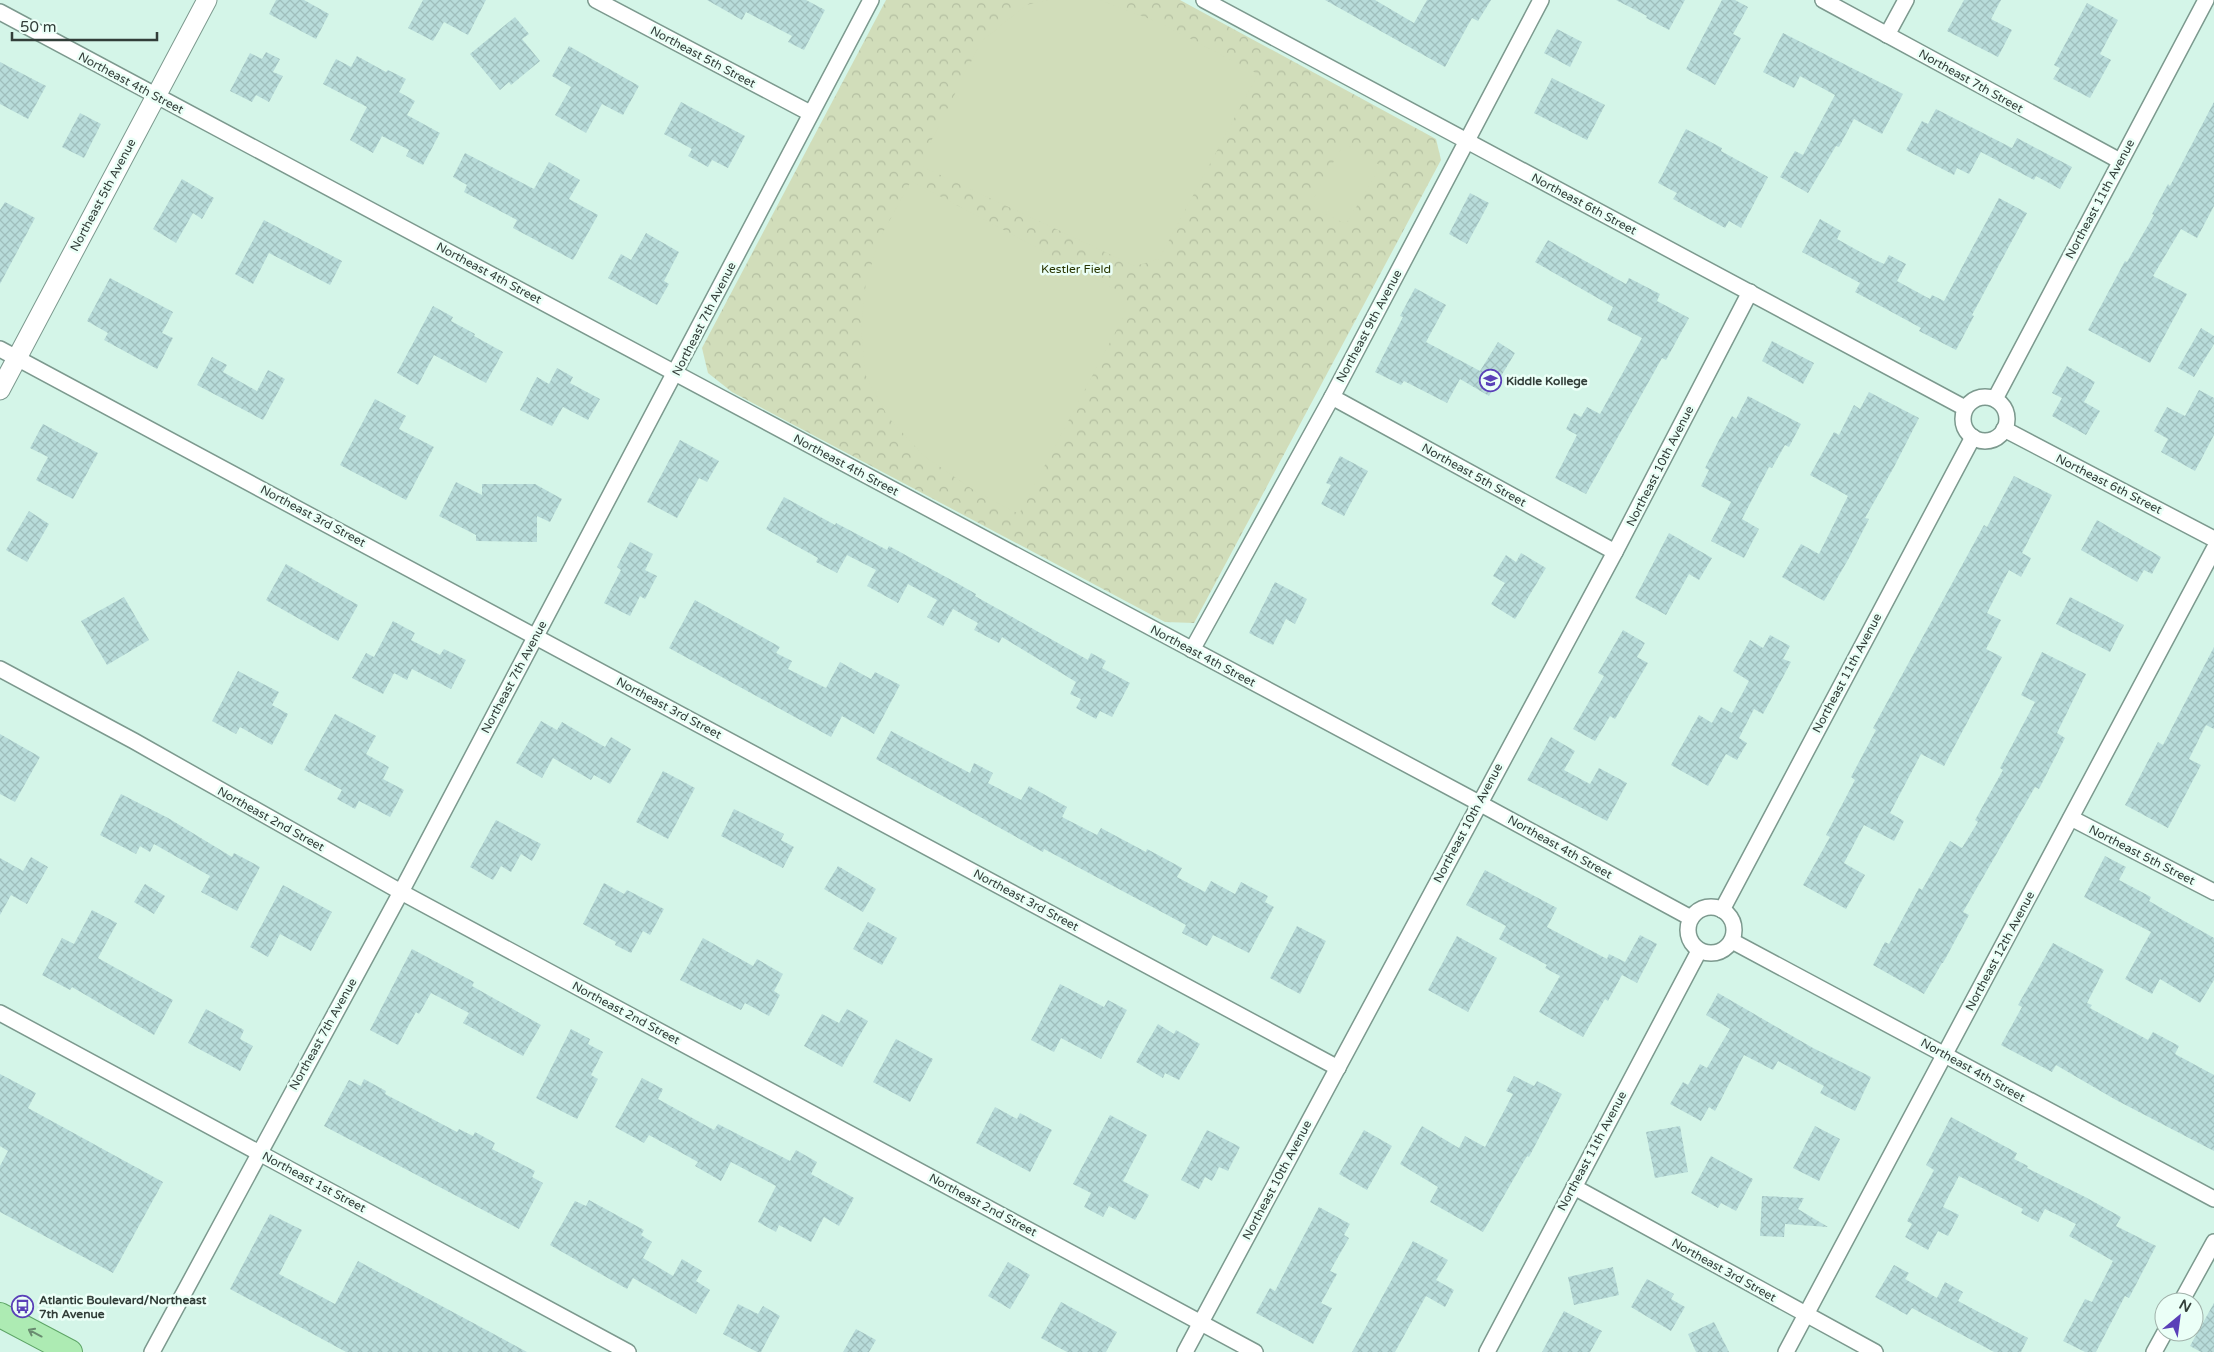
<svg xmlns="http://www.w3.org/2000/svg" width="2214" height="1352" viewBox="0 0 2214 1352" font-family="'Varela Round',sans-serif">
  <defs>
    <pattern id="forest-crowns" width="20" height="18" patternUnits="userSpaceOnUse" patternTransform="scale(1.25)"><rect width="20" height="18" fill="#d1ddba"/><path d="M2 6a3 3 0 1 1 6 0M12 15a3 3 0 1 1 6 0" fill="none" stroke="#b4bfa1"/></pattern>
    <pattern id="building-cross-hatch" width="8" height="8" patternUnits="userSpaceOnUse" patternTransform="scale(1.25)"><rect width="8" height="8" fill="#b8dcda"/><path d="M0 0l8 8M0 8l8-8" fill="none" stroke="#9fbebc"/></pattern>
  </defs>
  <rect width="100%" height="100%" fill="#d4f5e8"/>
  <path fill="url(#forest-crowns)" d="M886,0H1180L1436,139L1441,160L1194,623L1165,622L732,392L708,373L702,348Z"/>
  <g fill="#d1ddba">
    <path d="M1048,0H1100L1160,23L1258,74L1159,259L1135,266L919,165L981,42L1026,5Z"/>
    <path d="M1344,143L1381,166L1346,224L1309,206Z"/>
    <path d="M911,181L1117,290L1125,314L1019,514L978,493L924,456L888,417L866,376L861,330L866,281L881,236Z"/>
  </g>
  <g fill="url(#building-cross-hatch)">
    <path d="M276,0H304L329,14L316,39L269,14Z"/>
    <path d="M423,0H486L468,35L444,22L433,41L408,28Z"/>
    <path d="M707,0H806L825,10L804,50L788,42L792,36L746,12L742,20Z"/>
    <path d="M1325,0H1375L1414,23L1427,0H1491L1478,21L1472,18L1445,67Z"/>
    <path d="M1616,0H1685L1669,30L1646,18L1647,16Z"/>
    <path d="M1722,0H1735L1748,7L1733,34L1741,38L1715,85L1686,69Z"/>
    <path d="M1964,0H2001L1991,19L2012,30L1998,57L1947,31Z"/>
    <path d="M2087,3L2118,20L2100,54L2111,60L2090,98L2053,79L2060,68L2054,65Z"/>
    <path d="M515,17L529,34L522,39L540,61L511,85L509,82L500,90L470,54Z"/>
    <path d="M1557,29L1582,42L1570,67L1544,53Z"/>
    <path d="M1783,33L1903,94L1882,134L1854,119L1839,147L1836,146L1808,193L1780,177L1795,151L1803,155L1835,95L1800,76L1794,88L1763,72Z"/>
    <path d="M569,46L639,86L623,115L602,104L586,133L555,115L571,87L552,76Z"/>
    <path d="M266,52L280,59L273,72L283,76L269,102L256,95L252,102L230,91L250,53L262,59Z"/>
    <path d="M357,56L386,72L388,70L406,79L399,92L415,101L407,115L440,133L423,165L406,156L409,150L382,136L373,153L350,140L367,107L323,84L336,59L351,67Z"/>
    <path d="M0,62L46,86L28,119L0,104Z"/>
    <path d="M1552,78L1605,105L1587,140L1534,113Z"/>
    <path d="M681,102L745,136L728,168L712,160L708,167L688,156L692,149L664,134Z"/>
    <path d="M2214,102V206L2197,238L2181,229L2153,276L2187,294L2150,363L2088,330L2125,261L2127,262L2154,215L2152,214L2168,184L2170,186Z"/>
    <path d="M1936,109L2012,148L2017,138L2072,167L2060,189L2036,176L2034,180L1981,152L1969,174L1957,168L1954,175L1906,150L1922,121L1928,124Z"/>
    <path d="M80,113L101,124L84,158L62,147Z"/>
    <path d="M1686,129L1722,148L1721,151L1768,177L1741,228L1729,221L1725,228L1673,199L1677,193L1658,183Z"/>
    <path d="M465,153L534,189L549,162L580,180L569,199L598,215L573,260L513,228L517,220L464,192L467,185L453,177Z"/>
    <path d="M182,179L214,198L202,219L193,213L176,243L153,229Z"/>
    <path d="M1470,193L1489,203L1467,244L1449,234Z"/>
    <path d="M1999,198L2027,213L1972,315L1974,316L1956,350L1919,331L1921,328L1855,292L1860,283L1802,252L1820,219L1841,231L1837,239L1873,259L1884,264L1889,255L1906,264L1897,281L1930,299L1932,295L1944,301Z"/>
    <path d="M5,202L35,218L0,284V210Z"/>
    <path d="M264,220L342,261L330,285L269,253L253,284L235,274Z"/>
    <path d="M646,233L679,252L664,281L669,284L657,305L608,278L621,254L631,260Z"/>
    <path d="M1548,240L1626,284L1629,278L1660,294L1657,301L1689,318L1666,360L1662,358L1586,494L1555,478L1577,435L1566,429L1574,413L1581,417L1587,407L1600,414L1642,338L1607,320L1613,307L1535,262Z"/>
    <path d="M110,278L173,312L162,333L173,338L157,369L104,340L108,333L87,321Z"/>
    <path d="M1415,288L1446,305L1426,342L1480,371L1498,342L1515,353L1489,396L1460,379L1447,403L1404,381L1401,385L1375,372L1403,317L1400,316Z"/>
    <path d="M433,306L453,317L451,321L475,334L474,336L503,352L486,383L434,355L418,385L397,373Z"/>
    <path d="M2201,328L2214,336V344L2194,377L2178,368Z"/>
    <path d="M1772,341L1814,363L1803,384L1762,361Z"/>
    <path d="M212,357L227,365L223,372L257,391L268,370L285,379L263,420L197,385Z"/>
    <path d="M2067,366L2095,382L2084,402L2100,411L2086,435L2052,416L2062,398L2052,393Z"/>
    <path d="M557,368L573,377L570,383L600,399L588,420L563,407L552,426L520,410L537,377L549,384Z"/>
    <path d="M2199,390L2214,398V435L2195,471L2161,452L2168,439L2154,431L2167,407L2185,416Z"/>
    <path d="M1869,392L1919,418L1894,467L1865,518L1869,519L1849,558L1824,601L1782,577L1801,544L1819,554L1848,496L1810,475L1834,432L1839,435L1854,405L1860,409Z"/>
    <path d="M1748,396L1801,424L1789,447L1785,445L1772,468L1769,467L1742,519L1759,529L1744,558L1711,541L1731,502L1701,486L1709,470L1705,468L1719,440L1732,416L1736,419Z"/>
    <path d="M375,399L406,416L399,429L434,447L406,500L340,465Z"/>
    <path d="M43,424L98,453L73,499L36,480L48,457L30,448Z"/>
    <path d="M680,440L719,461L707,482L699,478L677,518L647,502Z"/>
    <path d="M1340,456L1368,471L1344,516L1321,504L1331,485L1326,483Z"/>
    <path d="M2014,476L2052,495L2022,553L2031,558L2021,577L2009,570L1987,613L2001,620L1986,649L2002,657L1944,766L1921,754L1890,813L1904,821L1894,841L1864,825L1844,863L1865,875L1846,909L1803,885L1830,837L1826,835L1855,780L1851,777L1876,730L1873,728L1984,525L1987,527Z"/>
    <path d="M456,482L482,495V484H535L562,499L550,522L537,516V542L476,541V535L439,516Z"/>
    <path d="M784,497L835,525L836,523L887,550L889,546L955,582L976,594L975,596L1088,660L1091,653L1106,661L1102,668L1130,683L1112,717L1100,711L1096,719L1076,708L1081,699L1070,694L1076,682L1002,637L999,643L974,630L978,623L953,609L943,626L927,617L937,600L908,584L898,603L867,586L876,570L847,555L837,573L816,562L818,558L766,529Z"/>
    <path d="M29,511L49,524L27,562L6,550Z"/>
    <path d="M2097,520L2161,557L2152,574L2144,570L2137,582L2081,550Z"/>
    <path d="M1669,533L1712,558L1699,580L1689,574L1666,615L1635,598Z"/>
    <path d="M630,542L653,554L645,570L657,576L645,599L640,596L630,616L604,603L621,570L617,567Z"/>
    <path d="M1521,553L1546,568L1515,619L1491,604L1505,583L1493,576L1506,555L1516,562Z"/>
    <path d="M286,564L358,605L338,641L266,600Z"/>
    <path d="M1275,582L1307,599L1295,624L1286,619L1273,645L1249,633Z"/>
    <path d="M124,597L149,640L107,665L81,621Z"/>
    <path d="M2070,597L2124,625L2110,652L2056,624Z"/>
    <path d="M695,600L780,647L776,653L792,661L788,669L826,688L840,662L871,679L875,672L900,685L874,734L842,716L831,737L669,648Z"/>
    <path d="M393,621L415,633L411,640L440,655L444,649L466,660L451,689L412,669L407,680L394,673L383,694L352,678L366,653L374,657Z"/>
    <path d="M1623,630L1645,643L1637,657L1648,663L1615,719L1610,716L1595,741L1573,729L1604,676L1598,673Z"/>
    <path d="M1770,635L1790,646L1783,659L1791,662L1763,714L1754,709L1739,738L1747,743L1737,760L1726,754L1708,786L1671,765L1699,715L1712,723L1721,707L1732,713L1749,681L1733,671L1750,640L1763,648Z"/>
    <path d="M2214,647V729L2206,725L2189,759L2201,765L2168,828L2125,805L2158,742L2163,745Z"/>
    <path d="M2042,652L2086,674L2057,733L2065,738L2039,789L2035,787L1963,912L1969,915L1943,963H1942L1924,994L1873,965L1885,942L1889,944L1919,888L1922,890L1950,841L1962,848L1978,822L1975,820L2003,770L2000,768L2035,702L2021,695Z"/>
    <path d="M238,671L279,692L272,705L288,714L272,745L240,727L236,734L212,721Z"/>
    <path d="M335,714L376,736L366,754L389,767L383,779L404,790L390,817L359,801L355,809L337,799L342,790L304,770Z"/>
    <path d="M541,721L557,730L562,722L605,747L611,737L631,749L610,784L594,775L591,780L553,758L542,778L516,763Z"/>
    <path d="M891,731L970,773L974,763L993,773L988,783L1021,800L1029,786L1067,807L1062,817L1097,835L1101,828L1146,852L1147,849L1182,868L1177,877L1205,892L1211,881L1235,894L1241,882L1268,896L1265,902L1274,907L1249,953L1213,935L1207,946L1182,933L1186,925L1044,849L1043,852L876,759Z"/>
    <path d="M0,734L40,757L15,802L0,794Z"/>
    <path d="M1551,737L1575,751L1564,770L1590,784L1599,768L1627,783L1607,821L1527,780Z"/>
    <path d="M663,771L695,788L668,839L636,822Z"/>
    <path d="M121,794L168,818L232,857L234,853L260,867L237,911L201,892L210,876L154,844L150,852L140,846L136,854L100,835Z"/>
    <path d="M734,809L784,834L781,840L794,847L783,868L721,836Z"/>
    <path d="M496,820L541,844L532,861L521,854L511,872L501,866L493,880L470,867Z"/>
    <path d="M2105,856L2126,867L2119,880L2151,897L2149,901L2214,938V980L2200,1003L2160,979L2152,994L2125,979L2151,932L2084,897Z"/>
    <path d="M31,857L48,867L27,904L11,895L0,915V858L23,871Z"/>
    <path d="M838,866L876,889L863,912L824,889Z"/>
    <path d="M1485,870L1557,908L1547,927L1607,959L1609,954L1625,962L1640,935L1657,944L1637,983L1622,975L1608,1001L1605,999L1583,1037L1539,1012L1560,976L1545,968L1547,965L1499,939L1506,926L1466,905Z"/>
    <path d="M604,883L624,894L627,890L664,909L650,935L643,931L631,953L615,945L616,942L583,924Z"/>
    <path d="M145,884L165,896L154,914L134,902Z"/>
    <path d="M283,885L332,912L311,951L280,934L268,957L250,947Z"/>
    <path d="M92,910L117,923L98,958L173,1000L154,1035L72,987L70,990L42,975L62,938L74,944Z"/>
    <path d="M868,922L897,938L882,965L853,949Z"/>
    <path d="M1297,926L1326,941L1300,994L1270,978Z"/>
    <path d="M1457,936L1497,958L1468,1012L1428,990Z"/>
    <path d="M703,938L753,966L757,959L783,974L774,991L780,995L769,1016L745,1003L741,1010L680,980Z"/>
    <path d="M2053,943L2104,970L2087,1003L2092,1005L2090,1008L2148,1040L2153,1032L2179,1046L2175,1054L2214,1075V1151L2116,1100L2056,1065L2052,1072L2001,1045L2022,1007L2018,1005Z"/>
    <path d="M412,949L474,982L472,986L541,1025L523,1056L463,1023L469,1013L431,993L419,1014L416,1012L398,1045L370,1030Z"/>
    <path d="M1060,984L1104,1007L1108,1000L1127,1010L1101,1059L1061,1038L1054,1052L1031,1040Z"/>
    <path d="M1718,993L1813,1048L1871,1077L1855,1111L1820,1093L1824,1086L1778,1061L1773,1070L1744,1055L1715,1111L1709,1107L1701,1121L1670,1104L1683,1082L1688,1085L1700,1064L1707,1068L1730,1029L1706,1015Z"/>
    <path d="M206,1009L244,1030L240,1039L253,1046L240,1071L188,1043Z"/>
    <path d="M847,1009L868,1021L842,1067L804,1046L822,1014L839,1023Z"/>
    <path d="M1158,1024L1174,1034L1176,1030L1200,1044L1179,1080L1165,1073L1163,1078L1136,1062Z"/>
    <path d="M571,1029L590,1039L588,1044L603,1052L591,1075L598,1079L577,1119L536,1098Z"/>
    <path d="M896,1039L933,1059L910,1102L873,1082Z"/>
    <path d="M0,1074L36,1093L28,1108L163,1182L113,1273L0,1212V1166L8,1151L0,1146Z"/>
    <path d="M1514,1076L1534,1086L1537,1081L1562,1094L1529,1157L1527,1156L1483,1232L1430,1202L1438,1187L1400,1164L1422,1126L1459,1148L1465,1136L1485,1147L1513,1094L1506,1091Z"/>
    <path d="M642,1078L663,1089L658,1099L714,1130L718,1124L790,1161L796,1150L817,1162L811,1174L854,1198L839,1226L824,1217L811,1242L779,1225L776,1232L758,1222L776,1186L731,1162L721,1181L695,1166L698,1162L649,1135L644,1143L615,1127Z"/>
    <path d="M364,1079L386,1091L385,1094L457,1132L459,1129L473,1136L475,1132L495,1143L492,1149L535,1171L532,1177L543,1183L519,1229L324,1126L349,1080L361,1086Z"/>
    <path d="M995,1107L1017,1119L1020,1113L1052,1130L1030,1172L976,1143Z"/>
    <path d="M1110,1115L1147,1135L1123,1181L1149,1195L1135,1220L1109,1206L1103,1217L1084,1207L1091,1193L1073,1184Z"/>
    <path d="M1951,1117L2017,1153L2014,1159L2028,1166L2027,1168L2087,1198L2121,1217L2116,1226L2156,1246L2129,1298L2125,1296L2096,1352H2085L2063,1341L2085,1299L2092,1302L2113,1261L2069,1236L2076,1224L2045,1209L2038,1222L2021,1213L2023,1209L1959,1176L1943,1207L1959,1215L1948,1236L1938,1231L1928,1250L1905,1237L1912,1224L1907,1221L1934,1170L1926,1165Z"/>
    <path d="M1680,1126L1688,1172L1655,1178L1646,1132Z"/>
    <path d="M1815,1126L1840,1139L1819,1181L1793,1168Z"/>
    <path d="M1207,1130L1240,1147L1228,1171L1219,1167L1212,1181L1205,1177L1199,1189L1181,1180Z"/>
    <path d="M1364,1130L1392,1146L1367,1190L1339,1174Z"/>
    <path d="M1711,1156L1753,1179L1736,1211L1721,1203L1718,1208L1691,1193Z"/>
    <path d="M1762,1196L1804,1198L1798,1209L1828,1227L1785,1224L1784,1237L1760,1236Z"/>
    <path d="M589,1200L644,1230L641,1235L652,1242L643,1258L673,1276L682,1259L702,1271L696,1281L710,1290L696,1314L633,1278L627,1289L550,1245L575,1201L586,1206Z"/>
    <path d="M1319,1207L1350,1224L1344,1235L1349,1238L1330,1271L1337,1274L1321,1303L1332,1308L1313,1344L1256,1313L1270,1288L1275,1291Z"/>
    <path d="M270,1214L302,1230L279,1274L335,1304L358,1261L527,1352H346L230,1289Z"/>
    <path d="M1413,1241L1448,1260L1436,1280L1454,1290L1445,1307L1426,1296L1395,1352H1352Z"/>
    <path d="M1008,1262L1030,1275L1010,1309L988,1296Z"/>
    <path d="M1894,1265L1909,1273L1905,1279L1937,1298L1945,1282L1963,1292L1958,1301L2028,1338L2021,1352H1994L1912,1308L1907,1315L1875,1297Z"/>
    <path d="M1613,1267L1619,1295L1574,1305L1568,1277Z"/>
    <path d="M1647,1279L1674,1294L1671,1299L1685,1307L1671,1331L1631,1307Z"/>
    <path d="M1061,1302L1117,1332L1106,1352H1067L1041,1338Z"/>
    <path d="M2214,1303V1352H2201L2190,1346Z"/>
    <path d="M738,1304L758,1314L763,1306L780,1316L761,1352H757L723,1334Z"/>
    <path d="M1564,1311L1602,1331L1590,1352H1542Z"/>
    <path d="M1714,1322L1729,1352H1696L1688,1334Z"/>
    <path d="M856,1329L876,1340L869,1352H843Z"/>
  </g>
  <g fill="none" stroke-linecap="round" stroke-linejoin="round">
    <defs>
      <g id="minor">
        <path d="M596,0L810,113"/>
        <path d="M1204,0L1965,408"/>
        <path d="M1823,0L2120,161"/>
        <path d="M0,12L1479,803L1691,918"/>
        <path d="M1887,35L1906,0"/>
        <path d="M0,349L1338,1068"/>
        <circle cx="1985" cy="419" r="22"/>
        <path d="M1332,397L1615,552"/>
        <path d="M1995,399L2206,0"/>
        <path d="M2004,429L2214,539"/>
        <path d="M1192,650L1332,397L1541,0"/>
        <path d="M0,669L134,741L401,892L1255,1352"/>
        <path d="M2071,818L2214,892"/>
        <circle cx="1711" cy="930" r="23"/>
        <path d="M1722,910L1973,437"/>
        <path d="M1732,941L2214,1199"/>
        <path d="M0,1013L628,1352"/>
        <path d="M1574,1187L1875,1352"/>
        <path d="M2181,1302L2214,1242"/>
        <path d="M152,1352L401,892L871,0"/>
        <path d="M1185,1352L1615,552L1750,292"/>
        <path d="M1487,1352L1699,951"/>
        <path d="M1786,1352L2214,549"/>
        <path d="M2154,1352L2165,1332"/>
      </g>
      <path id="tertiary" d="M0,390L207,0"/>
      <path id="primary" d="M0,1315L70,1352"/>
    </defs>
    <use href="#minor" stroke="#7c998e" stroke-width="18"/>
    <use href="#tertiary" stroke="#7c998e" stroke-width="21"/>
    <use href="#primary" stroke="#5ea567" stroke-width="26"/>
    <use href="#minor" stroke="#fff" stroke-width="15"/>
    <use href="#tertiary" stroke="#fff" stroke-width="19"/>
    <use href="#primary" stroke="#adebb3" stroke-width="24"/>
  </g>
  <defs><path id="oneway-shaft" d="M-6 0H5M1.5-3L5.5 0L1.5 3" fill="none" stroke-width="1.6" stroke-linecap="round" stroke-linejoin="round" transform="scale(1.25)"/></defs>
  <use stroke="#698c70" href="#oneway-shaft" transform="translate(35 1333) rotate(-152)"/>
  <defs>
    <symbol id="school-ring" viewBox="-11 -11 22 22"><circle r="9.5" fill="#ebfff7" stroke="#5a40b8" stroke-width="1.5"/><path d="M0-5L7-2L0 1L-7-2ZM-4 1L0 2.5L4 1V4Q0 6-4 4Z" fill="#5a40b8"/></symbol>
    <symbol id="bus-ring" viewBox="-11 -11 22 22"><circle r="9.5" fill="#ebfff7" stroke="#5a40b8" stroke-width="1.5"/><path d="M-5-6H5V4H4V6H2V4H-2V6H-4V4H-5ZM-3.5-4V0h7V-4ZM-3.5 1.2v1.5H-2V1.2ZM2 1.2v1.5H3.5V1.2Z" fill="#5a40b8"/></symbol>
  </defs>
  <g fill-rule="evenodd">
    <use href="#school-ring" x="1478" y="368" width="25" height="25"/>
    <use href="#bus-ring" x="10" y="1294" width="25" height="25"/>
  </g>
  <g text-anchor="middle" stroke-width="5" stroke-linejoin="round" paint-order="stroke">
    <g font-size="12" fill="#323e39" stroke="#ebfff7">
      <text transform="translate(703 57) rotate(28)" y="4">Northeast 5th Street</text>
      <text transform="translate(1971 81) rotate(29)" y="4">Northeast 7th Street</text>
      <text transform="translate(131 83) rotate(28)" y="4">Northeast 4th Street</text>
      <text transform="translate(103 195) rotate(-62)" y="4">Northeast 5th Avenue</text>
      <text transform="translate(2100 199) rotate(-62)" y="4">Northeast 11th Avenue</text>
      <text transform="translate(1584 204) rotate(28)" y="4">Northeast 6th Street</text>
      <text transform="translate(489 273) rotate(28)" y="4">Northeast 4th Street</text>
      <text transform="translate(704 319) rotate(-63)" y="4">Northeast 7th Avenue</text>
      <text transform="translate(1369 326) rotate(-62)" y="4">Northeast 9th Avenue</text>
      <text transform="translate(846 465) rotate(28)" y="4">Northeast 4th Street</text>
      <text transform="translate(1660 466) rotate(-63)" y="4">Northeast 10th Avenue</text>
      <text transform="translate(1474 475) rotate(29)" y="4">Northeast 5th Street</text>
      <text transform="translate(2109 484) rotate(27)" y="4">Northeast 6th Street</text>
      <text transform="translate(313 516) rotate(28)" y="4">Northeast 3rd Street</text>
      <text transform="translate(1203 656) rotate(28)" y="4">Northeast 4th Street</text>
      <text transform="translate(1847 673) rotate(-62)" y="4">Northeast 11th Avenue</text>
      <text transform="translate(514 677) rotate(-62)" y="4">Northeast 7th Avenue</text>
      <text transform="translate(669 708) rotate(28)" y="4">Northeast 3rd Street</text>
      <text transform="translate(271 819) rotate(29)" y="4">Northeast 2nd Street</text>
      <text transform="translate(1468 823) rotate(-62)" y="4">Northeast 10th Avenue</text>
      <text transform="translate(1560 847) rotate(29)" y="4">Northeast 4th Street</text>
      <text transform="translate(2142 855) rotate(27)" y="4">Northeast 5th Street</text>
      <text transform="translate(1026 900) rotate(28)" y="4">Northeast 3rd Street</text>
      <text transform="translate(2000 951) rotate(-62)" y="4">Northeast 12th Avenue</text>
      <text transform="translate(626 1013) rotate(28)" y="4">Northeast 2nd Street</text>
      <text transform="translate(323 1034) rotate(-61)" y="4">Northeast 7th Avenue</text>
      <text transform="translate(1973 1070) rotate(29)" y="4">Northeast 4th Street</text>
      <text transform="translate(1592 1151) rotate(-62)" y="4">Northeast 11th Avenue</text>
      <text transform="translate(1277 1180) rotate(-62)" y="4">Northeast 10th Avenue</text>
      <text transform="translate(314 1182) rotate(28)" y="4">Northeast 1st Street</text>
      <text transform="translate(983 1205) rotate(28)" y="4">Northeast 2nd Street</text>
      <text transform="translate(1724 1270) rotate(29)" y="4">Northeast 3rd Street</text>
    </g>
    <g font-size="12" fill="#283500" stroke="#ebfff7">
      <text x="1076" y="273">Kestler Field</text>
    </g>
    <g font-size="12" font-weight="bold" fill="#323e39" stroke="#ebfff7" text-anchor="start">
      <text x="1506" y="385">Kiddle Kollege</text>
      <text x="39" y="1304">Atlantic Boulevard/Northeast<tspan x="39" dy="14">7th Avenue</tspan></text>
    </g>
  </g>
  <g transform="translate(2179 1317) rotate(29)"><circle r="24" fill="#ebfff7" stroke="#a1b2ab"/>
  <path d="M0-4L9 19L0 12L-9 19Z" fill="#5a40b8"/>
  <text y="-8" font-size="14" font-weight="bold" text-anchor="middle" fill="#323e39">N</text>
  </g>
  <path d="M12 32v8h145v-8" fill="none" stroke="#323e39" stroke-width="2.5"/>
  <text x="20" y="32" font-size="15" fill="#323e39" stroke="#ebfff7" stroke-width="4" paint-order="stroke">50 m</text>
</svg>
